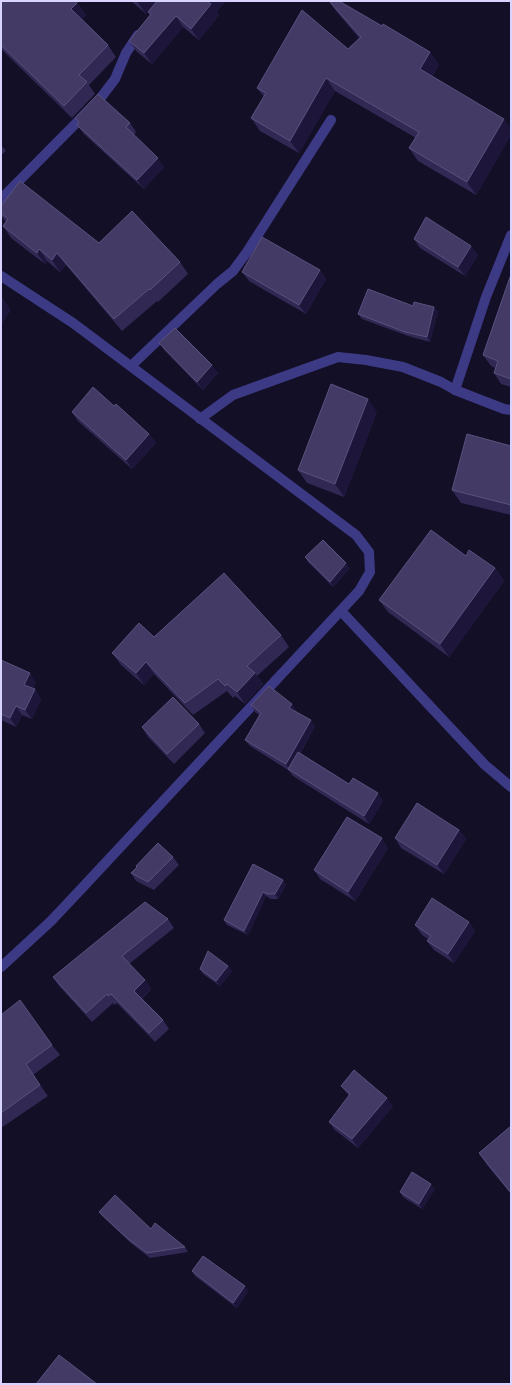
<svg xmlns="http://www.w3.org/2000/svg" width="512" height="1385" viewBox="0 0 512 1385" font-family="Barlow,sans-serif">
  <rect width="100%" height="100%" fill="#130f26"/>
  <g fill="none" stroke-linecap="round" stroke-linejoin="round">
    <g stroke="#3d3a85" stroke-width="10">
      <path d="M1,199L99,100L115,79L126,53L138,35"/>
      <path d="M1,276L73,323L356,535L369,552L370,572L359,591L83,887L51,921L1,967"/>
      <path d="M131,366L217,284L233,271L247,252L331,120"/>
      <path d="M455,390L486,297L511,235"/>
      <path d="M200,419L233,395L338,357L366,360L403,367L441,382L455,390L504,409L511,410"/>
      <path d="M341,611L485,765L511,787"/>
    </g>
  </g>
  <g fill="#312854">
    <path d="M1,1L77,3L86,15L82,19L108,45L116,57L89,85L95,94L72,118L1,49Z"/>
    <path d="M131,1H226L216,12L219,15L199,40L183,27L152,64L137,52L129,41L150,15L148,12L146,14Z"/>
    <path d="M329,1H339L382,26L430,52L439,65L432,77L511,129V135L476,195L418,161L409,148L416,138L335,91L299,153L260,131L251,118L264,97L257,88L348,49L359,38L336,11Z"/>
    <path d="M75,118L130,123L136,132L134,135L164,167L144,189L84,134L77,125L79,123Z"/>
    <path d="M1,145L6,151L1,155Z"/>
    <path d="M1,206L99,243L180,262L188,274L158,302L157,301L122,331L66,265L60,272L47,261L45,264L11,238L3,226L6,222L1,216Z"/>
    <path d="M414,239L478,255L465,276L420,248Z"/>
    <path d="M320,270L326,279L306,314L249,281L242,272Z"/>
    <path d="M511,277V387L501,384L494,373L495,368L491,366L483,355Z"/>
    <path d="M413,306L434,307L438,312L430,342L408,336L362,319L358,314Z"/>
    <path d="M159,343L218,373L203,390L165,351Z"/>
    <path d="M114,406L149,434L156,443L132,469L78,421L72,412Z"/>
    <path d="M377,412L344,497L307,483L298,470Z"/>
    <path d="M511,446V515L461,503L452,490Z"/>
    <path d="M466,556L495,568L504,581L449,657L388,612L379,600Z"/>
    <path d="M305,557L350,568L333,587L308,562Z"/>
    <path d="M281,635L289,647L257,676L263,684L245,704L235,696L233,698L227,691L193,715L154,674L144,685L121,665L112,653L154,637Z"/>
    <path d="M1,660L36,682L33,689H35L41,699L32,719L22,715L16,727L1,720Z"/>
    <path d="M292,704L296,711L315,726L300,754L349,784L383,801L369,824L293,776L288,770L250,746L245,740L259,715L255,712L251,705Z"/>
    <path d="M199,724L205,733L174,764L148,737L142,727Z"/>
    <path d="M459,830L466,839L444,874L401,848L395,838Z"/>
    <path d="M388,848L355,901L320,879L314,870Z"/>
    <path d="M173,857L179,865L154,890L136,881L131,873Z"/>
    <path d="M253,864L283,880L286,885L278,899H271L266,896L248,935L227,925L224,920Z"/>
    <path d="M168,919L174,928L129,964L145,980L151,989L142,999L163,1020L169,1029L155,1042L117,1003L114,1005L113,1003L92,1022L59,986L53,977Z"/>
    <path d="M469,922L475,931L454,963L434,950L427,941L428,939L422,935L415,925Z"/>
    <path d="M228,966L232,971L220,986L203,974L200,969Z"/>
    <path d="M1,1015L52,1045L60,1055L33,1075L48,1096L1,1128Z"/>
    <path d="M341,1086L393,1106L358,1148L335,1130L329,1122L349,1096Z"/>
    <path d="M511,1126V1194L487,1165L479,1153Z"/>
    <path d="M435,1189L422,1209L403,1197L400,1192Z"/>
    <path d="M99,1212L151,1229L185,1247L188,1252L150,1258L132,1244L103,1217Z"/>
    <path d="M192,1271L248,1291L237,1308L195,1276Z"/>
  </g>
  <g fill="#1d163a">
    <path d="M140,1H158L146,14L138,3Z"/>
    <path d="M209,1H226L216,12L219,15L199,40L191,29Z"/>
    <path d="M77,3L86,15L80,21L71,9Z"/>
    <path d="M176,16L183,27L152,64L144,53Z"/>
    <path d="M430,52L439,65L429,82L420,69Z"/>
    <path d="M326,78L335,91L299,153L290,141Z"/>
    <path d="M504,119L511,129V135L476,195L467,182Z"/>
    <path d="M158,158L164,167L144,189L137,180Z"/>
    <path d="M471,246L478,255L465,276L458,267Z"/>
    <path d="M39,249L47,261L45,264L37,253Z"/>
    <path d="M57,253L66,265L60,272L52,260Z"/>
    <path d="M320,270L326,279L306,314L299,305Z"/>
    <path d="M2,297L11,310L1,325V299Z"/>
    <path d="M434,307L438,312L430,342L427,337Z"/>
    <path d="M212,365L218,373L203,390L197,382Z"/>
    <path d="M368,399L377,412L344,497L335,484Z"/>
    <path d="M149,434L156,443L132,469L126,460Z"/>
    <path d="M346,563L350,568L333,587L330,582Z"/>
    <path d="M495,568L504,581L449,657L440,644Z"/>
    <path d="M146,662L154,674L144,685L136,673Z"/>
    <path d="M30,673L36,682L31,694L24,685Z"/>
    <path d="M255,673L263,684L245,704L237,692Z"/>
    <path d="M35,689L41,699L32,719L25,710Z"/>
    <path d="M292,704L296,711L293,714L289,708Z"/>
    <path d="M16,706L22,715L16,727L10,718Z"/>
    <path d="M311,720L315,726L290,771L286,764Z"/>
    <path d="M378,793L383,801L369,824L364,816Z"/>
    <path d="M459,830L466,839L444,874L437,865Z"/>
    <path d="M382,838L388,848L355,901L348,892Z"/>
    <path d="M283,880L286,885L278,899L275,894Z"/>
    <path d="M263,892L266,896L248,935L244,931Z"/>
    <path d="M469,922L475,931L454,963L448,954Z"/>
    <path d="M228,966L232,971L220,986L216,981Z"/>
    <path d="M145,980L151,989L140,1000L134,991Z"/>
    <path d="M387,1098L393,1106L358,1148L352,1139Z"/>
    <path d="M431,1184L435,1189L422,1209L419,1204Z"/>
    <path d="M245,1286L248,1291L237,1308L233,1303Z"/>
  </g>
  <g fill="#433a66" stroke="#5a527e">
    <path d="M1,1H76L77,3L71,9L108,45L79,75L87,82L64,106L1,45Z"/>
    <path d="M157,1H209L208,2L211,4L191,29L176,16L144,53L129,41L151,14L148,12Z"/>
    <path d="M329,1H339L382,26L383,24L430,52L420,69L504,119L467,182L409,148L419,132L326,78L290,141L251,118L266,93L257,88L302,10L348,49L361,37Z"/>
    <path d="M98,94L130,123L126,127L158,158L137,180L77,125L79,122L75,118Z"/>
    <path d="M20,181L99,243L132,211L180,262L150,290L149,289L114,319L57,253L52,260L39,249L37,253L3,226L8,219L1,213V206Z"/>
    <path d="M426,217L471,246L458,267L414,239Z"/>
    <path d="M262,237L320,270L299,305L242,272Z"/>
    <path d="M510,277H511V379L494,373L498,361L483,355Z"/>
    <path d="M368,289L413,306L414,302L434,307L427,337L405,332L358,314Z"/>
    <path d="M175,328L212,365L197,382L159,343Z"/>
    <path d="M331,384L368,399L335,484L298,470Z"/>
    <path d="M93,387L114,406L116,404L149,434L126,460L72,412Z"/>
    <path d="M467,434L511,446V505L452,490Z"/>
    <path d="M431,530L466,556L469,550L495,568L440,644L379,600Z"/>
    <path d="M323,540L346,563L330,582L305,557Z"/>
    <path d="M224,573L281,635L247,666L255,673L237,692L227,684L225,686L218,679L185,703L146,662L136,673L112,653L139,623L154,637Z"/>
    <path d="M1,660L30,673L24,685L35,689L25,710L16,706L10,718L1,714Z"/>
    <path d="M269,686L292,704L289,708L311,720L286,764L245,740L261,713L251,705Z"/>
    <path d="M173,697L199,724L167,754L142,727Z"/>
    <path d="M298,752L349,784L353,778L378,793L364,816L288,769Z"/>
    <path d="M417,803L459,830L437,865L395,838Z"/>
    <path d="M347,817L382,838L348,892L314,870Z"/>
    <path d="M158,843L173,857L148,882L131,873L137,867L136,866Z"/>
    <path d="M253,864L283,880L275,894H267L263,892L244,931L224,920Z"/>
    <path d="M432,898L469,922L448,954L427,941L431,936L415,925Z"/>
    <path d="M145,902L168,919L122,956L145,980L134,991L163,1020L149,1033L111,994L108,996L107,994L86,1013L53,977Z"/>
    <path d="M208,951L228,966L216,981L200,969Z"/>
    <path d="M20,1000L52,1045L26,1064L40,1085L1,1113V1015Z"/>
    <path d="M354,1070L387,1098L352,1139L329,1122L350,1094L341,1086Z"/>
    <path d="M511,1126V1193L479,1153Z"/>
    <path d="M412,1172L431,1184L419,1204L400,1192Z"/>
    <path d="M115,1195L151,1229L155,1223L185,1247L147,1253L128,1239L99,1212Z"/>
    <path d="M203,1256L245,1286L233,1303L192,1271Z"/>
    <path d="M59,1355L97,1384H36Z"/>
  </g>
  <rect width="512" height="1385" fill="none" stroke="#d9d4ff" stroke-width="4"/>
</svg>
